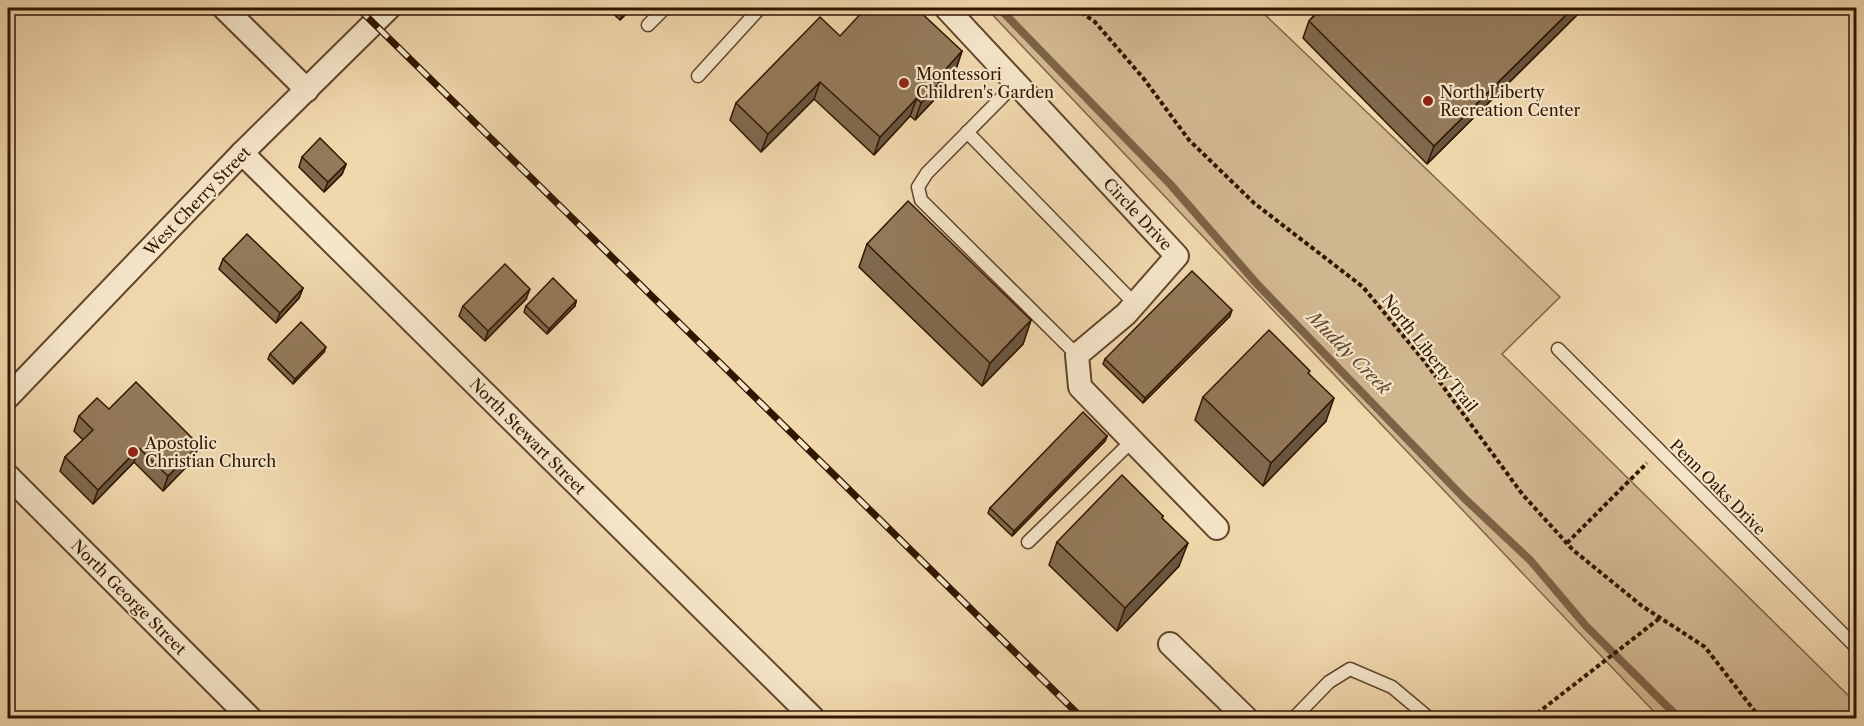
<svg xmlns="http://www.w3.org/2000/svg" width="1864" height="726" viewBox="0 0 1864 726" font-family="'Libre Caslon Text',serif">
  <rect width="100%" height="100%" fill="#f0d7ac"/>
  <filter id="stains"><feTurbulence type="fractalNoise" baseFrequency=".00333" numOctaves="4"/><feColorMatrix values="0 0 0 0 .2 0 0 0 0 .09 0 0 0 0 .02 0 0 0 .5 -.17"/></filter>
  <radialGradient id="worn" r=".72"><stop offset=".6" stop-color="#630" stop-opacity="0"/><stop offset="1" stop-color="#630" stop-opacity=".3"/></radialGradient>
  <path fill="#d0b68f" stroke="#806648" stroke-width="1.5" d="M986,8H1258L1560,297L1502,354L1856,703V706L1844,718H1660Z"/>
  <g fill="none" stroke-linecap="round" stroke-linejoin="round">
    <path stroke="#7d6245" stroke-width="8" d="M999,8L1170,184L1257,284L1464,498L1530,560L1586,626L1679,718"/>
    <defs>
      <g id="service">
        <path d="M648,25L665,8"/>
        <path d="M698,76L760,8"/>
        <path d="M1016,83L927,173L918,187L921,200L1077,355"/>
        <path d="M967,132L1135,304"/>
        <path d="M1558,349L1856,647"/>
        <path d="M1028,542L1132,441"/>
        <path d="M1294,718L1329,682L1350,669L1392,687L1429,718"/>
      </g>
      <g id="minor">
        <path d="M224,8L307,90"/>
        <path d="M946,8L1177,256L1126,314L1077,355L1080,387L1217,528"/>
        <path d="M242,153L813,718"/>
        <path d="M8,397L242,153L389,8"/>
        <path d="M8,476L250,718"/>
        <path d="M1170,644L1246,718"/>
      </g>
    </defs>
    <use href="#service" stroke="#61462c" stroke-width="15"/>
    <use href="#minor" stroke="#61462c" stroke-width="26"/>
    <g stroke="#311601" stroke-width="4" stroke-dasharray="4.5 3" stroke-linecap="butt">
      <path d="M1075,8L1095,22L1144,79L1189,140L1254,203L1363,287L1425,362L1523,495L1573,550L1642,606L1705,647L1760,718"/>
      <path d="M1567,543L1647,463"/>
      <path d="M1531,718L1660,618"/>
    </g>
    <use href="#service" stroke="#f5e5c9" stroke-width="12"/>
    <use href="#minor" stroke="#f5e5c9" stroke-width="22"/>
    <defs>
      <path id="rail" d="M358,8L1082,718"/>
    </defs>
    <use href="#rail" stroke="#311601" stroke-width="7"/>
    <use href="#rail" stroke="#f5e5c9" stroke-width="4.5" stroke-dasharray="14" stroke-linecap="butt"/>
  </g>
  <g fill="#7f694d" stroke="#311601" stroke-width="1.5">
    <path d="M607,8H632L620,20Z"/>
    <path d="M1313,8H1584L1427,164L1303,38L1309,21L1317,12Z"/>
    <path d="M840,36L962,51L956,69L937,88L933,101L915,120L910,116L874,155L814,99L761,152L730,120L736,103Z"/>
    <path d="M302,157L346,164L342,174L324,192L299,167Z"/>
    <path d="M867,244L1031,320L1023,344L982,386L859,267Z"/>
    <path d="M223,259L303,288L299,298L276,323L219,269Z"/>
    <path d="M526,299L485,341L459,316L463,306Z"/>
    <path d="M576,301L575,306L547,334L524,312L526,306Z"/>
    <path d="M1230,316L1143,403L1103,364L1105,359Z"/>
    <path d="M324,352L293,384L268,359L270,354Z"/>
    <path d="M1309,374L1326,421L1263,486L1195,420L1203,397Z"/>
    <path d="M109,409L194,459L163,491L134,462L93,504L60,471L65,457L83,440L74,431L79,416Z"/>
    <path d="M1107,436L1105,441L1012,536L988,513L990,508Z"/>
    <path d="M1163,516L1162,519L1179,566L1117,631L1049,565L1057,542Z"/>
  </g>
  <g fill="#68553f" stroke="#311601" stroke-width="1.5">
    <path d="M625,8H632L620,20Z"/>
    <path d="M1573,8H1584L1427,164L1434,146Z"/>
    <path d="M962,51L956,69L937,88L933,101L915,120L921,103L936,80Z"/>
    <path d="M820,82L814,99L761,152L768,134Z"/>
    <path d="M917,98L910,116L874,155L880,137Z"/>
    <path d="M346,164L342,174L324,192L328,182Z"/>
    <path d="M303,288L299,298L276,323L280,313Z"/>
    <path d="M530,289L526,299L485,341L488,331Z"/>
    <path d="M576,301L575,306L547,334L549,329Z"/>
    <path d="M1232,310L1230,316L1143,403L1145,398Z"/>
    <path d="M1031,320L1023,344L982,386L990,363Z"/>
    <path d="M326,347L324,352L293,384L295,379Z"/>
    <path d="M1334,398L1326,421L1263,486L1271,463Z"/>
    <path d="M1107,436L1105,441L1012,536L1014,531Z"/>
    <path d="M199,445L194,459L163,491L168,476Z"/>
    <path d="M139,448L134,462L93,504L98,490Z"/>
    <path d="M1188,543L1179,566L1117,631L1125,608Z"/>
  </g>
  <g fill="#947a5a" stroke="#311601" stroke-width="1.5">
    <path d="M866,8H916L962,51L936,80L939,83L921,103L917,98L880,137L820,82L768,134L736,103L820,17L840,36Z"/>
    <path d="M1322,8H1573L1434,146L1309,21Z"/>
    <path d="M320,138L346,164L328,182L302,157Z"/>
    <path d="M908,201L1031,320L990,363L867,244Z"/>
    <path d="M247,234L303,288L280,313L223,259Z"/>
    <path d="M505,264L530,289L488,331L463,306Z"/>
    <path d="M1192,271L1232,310L1145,398L1105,359Z"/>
    <path d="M553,278L576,301L549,329L526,306Z"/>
    <path d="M301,322L326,347L295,379L270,354Z"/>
    <path d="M1269,330L1310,371L1308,373L1334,398L1271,463L1203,397Z"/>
    <path d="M136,382L199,445L168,476L139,448L98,490L65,457L93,430L79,416L97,398L109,409Z"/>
    <path d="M1083,412L1107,436L1014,531L990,508Z"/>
    <path d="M1122,475L1163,516L1162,518L1188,543L1125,608L1057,542Z"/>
  </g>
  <g fill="#8f2418" stroke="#f5e5c9" stroke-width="2">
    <circle cx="904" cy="83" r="6"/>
    <circle cx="1428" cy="101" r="6"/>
    <circle cx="133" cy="452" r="6"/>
  </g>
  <g text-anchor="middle" stroke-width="4.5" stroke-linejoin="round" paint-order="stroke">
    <g font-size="16" fill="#311601" stroke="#f5e5c9" text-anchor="start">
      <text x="916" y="80">Montessori<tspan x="916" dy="18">Children's Garden</tspan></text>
      <text x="1440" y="98">North Liberty<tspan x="1440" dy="18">Recreation Center</tspan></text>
      <text x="145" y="449">Apostolic<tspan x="145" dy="18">Christian Church</tspan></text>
    </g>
    <g font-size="16" fill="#311601" stroke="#f5e5c9">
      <text transform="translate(197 201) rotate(-46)" y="6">West Cherry Street</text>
      <text transform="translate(1138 214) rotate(47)" y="6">Circle Drive</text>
      <text transform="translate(1430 353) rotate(52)" y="6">North Liberty Trail</text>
      <text transform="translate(528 436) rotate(45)" y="6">North Stewart Street</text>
      <text transform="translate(1718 487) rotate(45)" y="6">Penn Oaks Drive</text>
      <text transform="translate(129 597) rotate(45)" y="6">North George Street</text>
    </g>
    <g font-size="18" font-style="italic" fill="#63492e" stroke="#f5e5c9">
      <text transform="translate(1349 353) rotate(45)" y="6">Muddy Creek</text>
    </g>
  </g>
  <rect width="1864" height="726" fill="none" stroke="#f0d7ac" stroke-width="30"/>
  <rect x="9" y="9" width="1846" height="708" fill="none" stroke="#311601" stroke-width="3"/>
  <rect x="15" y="15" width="1834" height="696" fill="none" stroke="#311601" stroke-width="1.5"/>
  <rect width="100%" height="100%" filter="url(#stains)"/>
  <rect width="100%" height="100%" fill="url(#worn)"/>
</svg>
